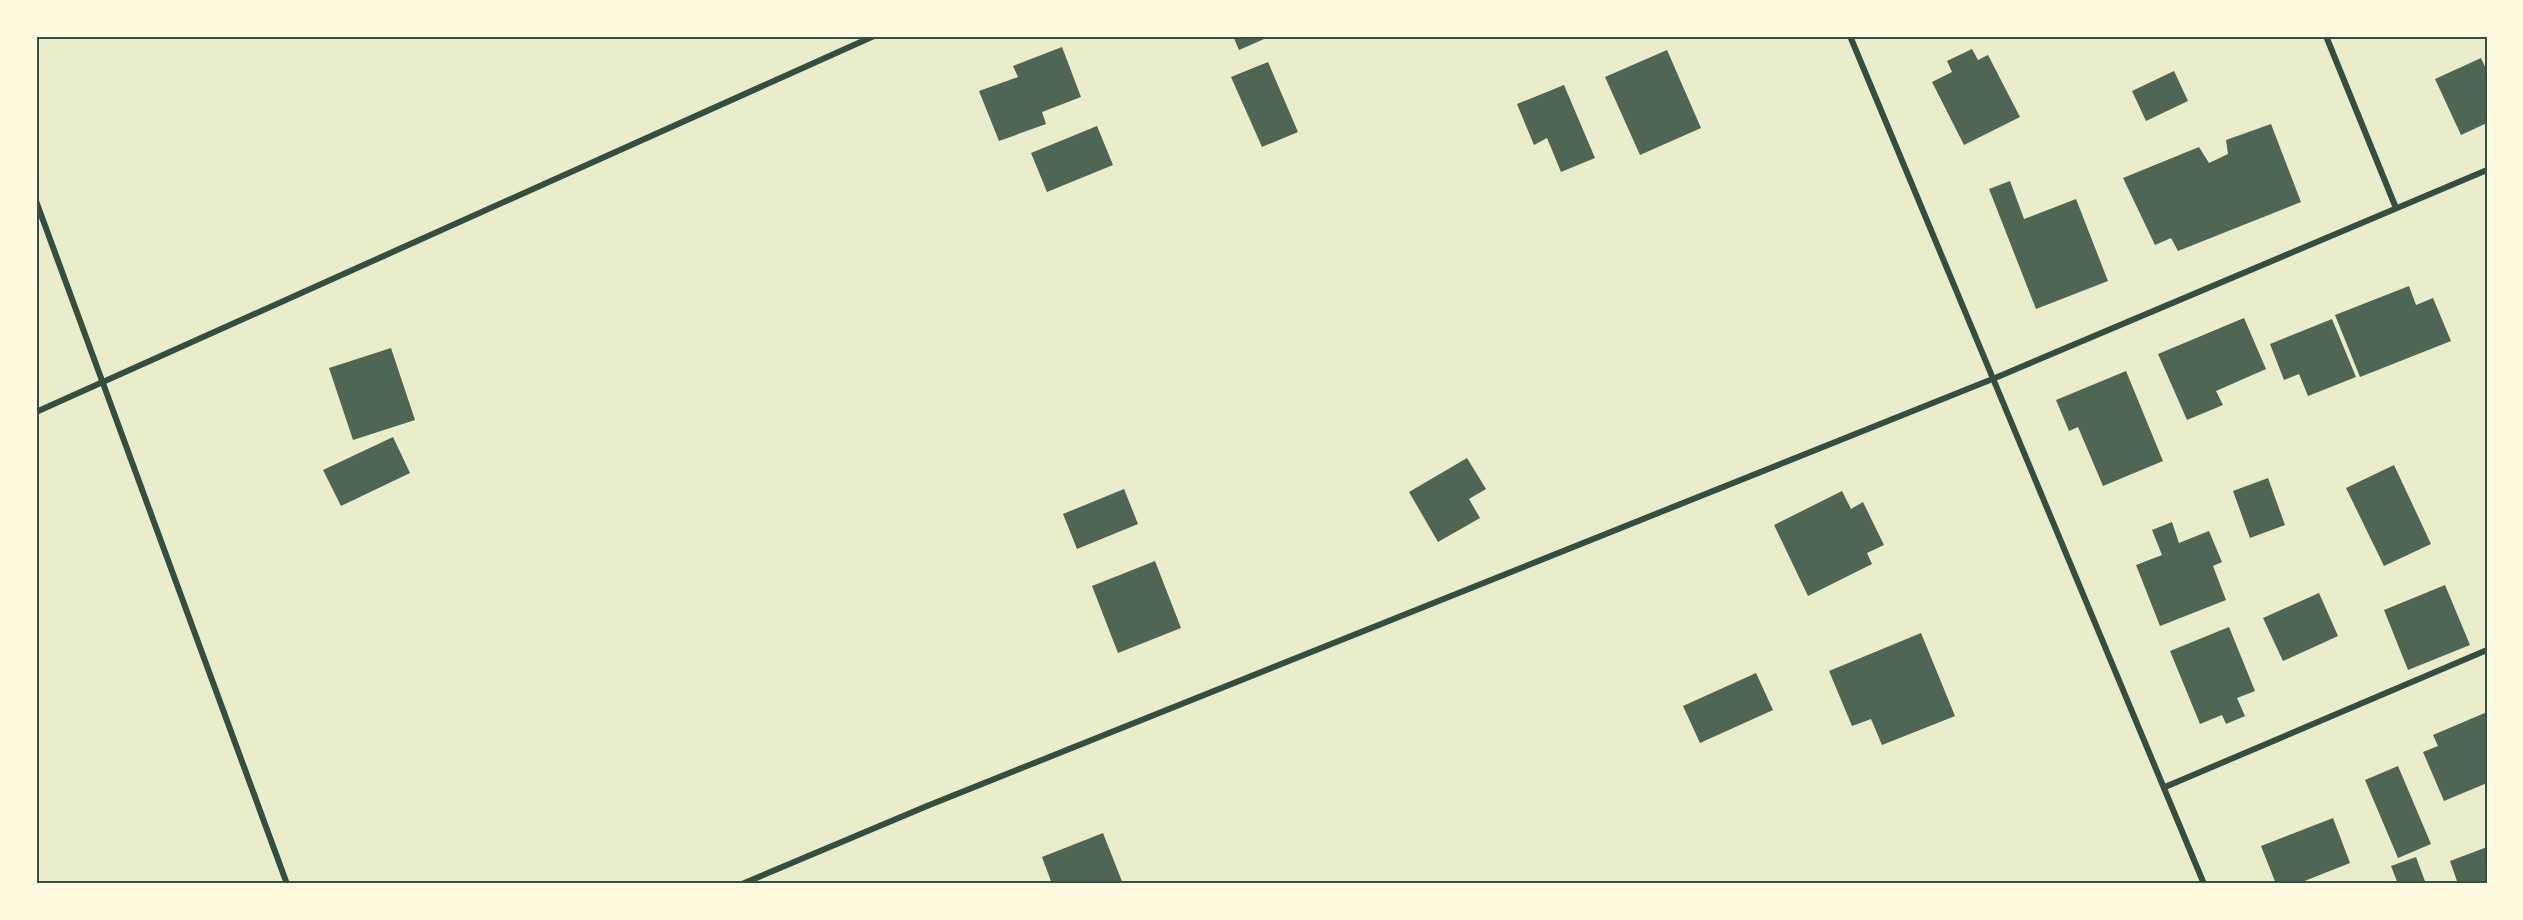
<svg xmlns="http://www.w3.org/2000/svg" width="2523" height="920" viewBox="0 0 2523 920" font-family="Montserrat,sans-serif">
  <rect width="100%" height="100%" fill="#e9edc9"/>
  <g fill="#4f6655">
    <path d="M1233,36H1271L1239,50Z"/>
    <path d="M1062,47L1081,97L1042,112L1046,124L999,141L979,91L1018,77L1013,66Z"/>
    <path d="M1972,49L1978,60L1988,55L2020,117L1964,145L1932,82L1952,72L1947,61Z"/>
    <path d="M1667,50L1701,128L1640,155L1605,77Z"/>
    <path d="M2481,58L2487,71V123L2461,135L2435,79Z"/>
    <path d="M1268,62L1298,132L1262,147L1231,77Z"/>
    <path d="M2174,71L2188,101L2146,121L2132,91Z"/>
    <path d="M1564,85L1595,158L1561,172L1547,138L1534,145L1517,104Z"/>
    <path d="M2271,124L2301,202L2178,251L2171,238L2155,245L2123,178L2199,147L2209,163L2228,154L2226,140Z"/>
    <path d="M1097,126L1113,165L1047,192L1031,153Z"/>
    <path d="M2010,181L2024,219L2076,199L2108,281L2036,309L1989,189Z"/>
    <path d="M2409,286L2416,305L2433,298L2451,341L2360,377L2335,315Z"/>
    <path d="M2244,318L2266,369L2216,391L2223,405L2187,420L2158,354Z"/>
    <path d="M2332,319L2356,377L2308,396L2299,374L2284,380L2270,344Z"/>
    <path d="M391,348L415,420L353,440L329,368Z"/>
    <path d="M2126,371L2163,461L2103,486L2078,427L2069,431L2056,400Z"/>
    <path d="M393,437L410,473L341,506L323,470Z"/>
    <path d="M1467,458L1486,489L1469,499L1480,518L1438,542L1409,492Z"/>
    <path d="M2394,465L2431,544L2384,566L2346,488Z"/>
    <path d="M2268,478L2285,525L2250,538L2233,491Z"/>
    <path d="M1124,489L1138,524L1077,549L1063,514Z"/>
    <path d="M1842,491L1851,509L1863,502L1884,545L1867,553L1872,564L1808,596L1774,525Z"/>
    <path d="M2172,522L2179,543L2209,531L2222,562L2213,566L2226,600L2160,626L2136,565L2162,555L2152,530Z"/>
    <path d="M1155,561L1181,628L1118,653L1092,586Z"/>
    <path d="M2445,585L2470,645L2408,670L2384,610Z"/>
    <path d="M2319,593L2338,636L2283,661L2263,618Z"/>
    <path d="M2229,627L2255,691L2237,698L2245,716L2226,724L2222,715L2200,724L2170,651Z"/>
    <path d="M1921,633L1955,716L1882,745L1871,719L1852,726L1829,671Z"/>
    <path d="M1756,673L1773,710L1700,743L1683,706Z"/>
    <path d="M2487,712V783L2444,801L2423,752L2438,746L2433,735Z"/>
    <path d="M2398,766L2431,844L2398,858L2365,780Z"/>
    <path d="M2333,818L2350,863L2297,884H2276L2261,846Z"/>
    <path d="M1103,833L1123,884H1052L1042,857Z"/>
    <path d="M2487,847V884H2458L2450,861Z"/>
    <path d="M2416,857L2426,884H2398L2391,866Z"/>
  </g>
  <g fill="none" stroke-linecap="round" stroke-linejoin="round">
    <g stroke="#344e41" stroke-width="6">
      <path d="M1850,36L2204,884"/>
      <path d="M2326,36L2396,208"/>
      <path d="M36,201L287,884"/>
      <path d="M36,412L874,36"/>
      <path d="M2165,787L2487,650"/>
      <path d="M742,884L927,806L1995,378L2487,170"/>
    </g>
  </g>
  <rect width="2523" height="920" fill="none" stroke="#fefae0" stroke-width="75"/>
  <rect x="38" y="38" width="2448" height="844" fill="none" stroke="#344e41" stroke-width="2"/>
</svg>
